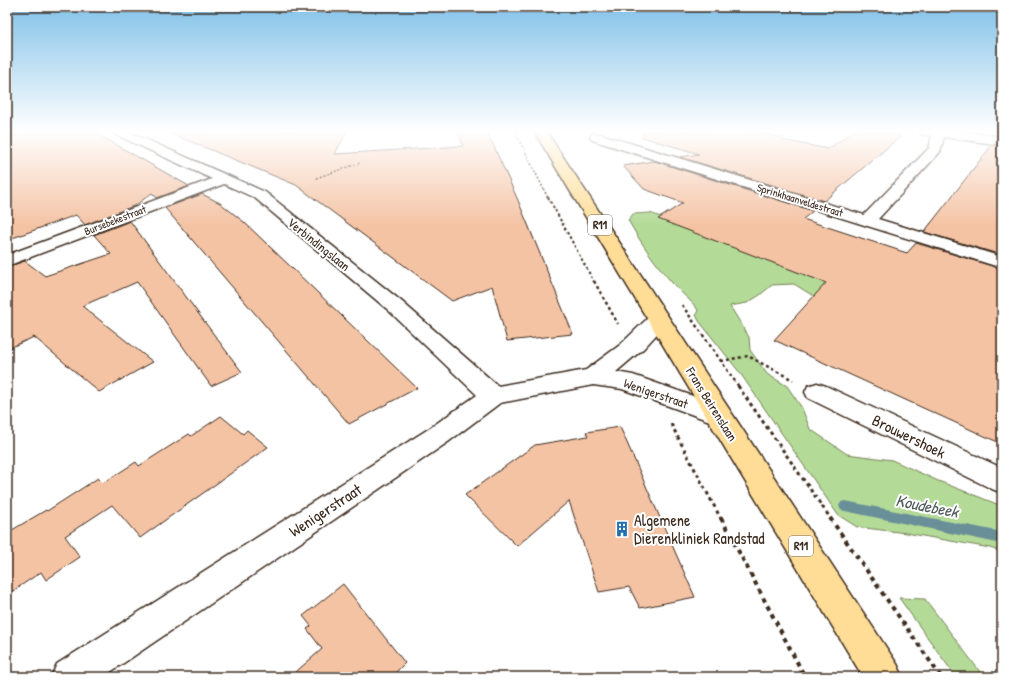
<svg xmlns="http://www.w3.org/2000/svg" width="1009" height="684" viewBox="0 0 1009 684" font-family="'Patrick Hand',sans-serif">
  <rect width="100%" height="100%" fill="#fff"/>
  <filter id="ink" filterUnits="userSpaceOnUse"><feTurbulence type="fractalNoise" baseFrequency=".025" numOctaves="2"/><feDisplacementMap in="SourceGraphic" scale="8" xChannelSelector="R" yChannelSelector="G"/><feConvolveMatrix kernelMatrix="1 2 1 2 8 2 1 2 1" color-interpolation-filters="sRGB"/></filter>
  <g filter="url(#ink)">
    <g fill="#b3da96" stroke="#77825a">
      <path d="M650,213L867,292L820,300L794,284L772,285L760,295L747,303L730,306L749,337L750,350L767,374L787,386L802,408L810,429L847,454L892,460L936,480L1002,506V552L990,548L906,533L857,527L838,515L740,373L699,321L696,315L698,310C691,300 682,294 674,285C657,266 640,242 628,220L633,214Z"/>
      <path d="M899,598L925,599L984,677H956Z"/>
    </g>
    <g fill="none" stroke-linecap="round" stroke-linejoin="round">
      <path fill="#699098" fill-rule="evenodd" d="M845,501L1002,532V544L845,511L841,510L839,506L841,502Z"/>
    </g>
    <g fill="#f4c3a4" stroke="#3b2a1e">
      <path d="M7,131H92L189,186L157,198L152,193L136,205L85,225L76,215L7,240Z"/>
      <path d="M165,131H347L335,154L463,146L458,131H487L517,198L573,334L507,341L492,286L452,301L296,185Z"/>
      <path d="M643,131H750L783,138L782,140L828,149L854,131H873L901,136L824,201L680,157L699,154L642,137Z"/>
      <path d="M992,145L1002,146V255L924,232Z"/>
      <path d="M654,161L813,211L803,219L907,253L916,243L1002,269V444L774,340L826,283L658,219L683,203L644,189L623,166Z"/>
      <path d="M202,194L220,203L244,222L417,388L349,424L165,208Z"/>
      <path d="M130,221L218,340L242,372L211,386L137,282L82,306L153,362L99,392L34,337L7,349V267L25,261L45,276L111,254L94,235Z"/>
      <path d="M221,416L243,434L247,430L268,447L140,538L112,505L65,536L80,557L46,580L41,572L7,595V533L46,510L47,511L98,478L103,483L136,462L139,466L189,434L191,436Z"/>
      <path d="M620,427L695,597L640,608L629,587L599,592L569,501L517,546L465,495L535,445L588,436L586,432Z"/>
      <path d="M343,584L405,663L391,677H290L322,649L307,629L311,626L303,616Z"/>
    </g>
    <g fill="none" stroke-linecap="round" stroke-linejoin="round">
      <defs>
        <g id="minor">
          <path d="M112,131H127L265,192L401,301L498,386L586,370L620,345L652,314L659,313L666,314L669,319L666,324L644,348L616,372L633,375L727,408L731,415L727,422L718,424L622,389L593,385L500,403L448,442L103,677H51L57,664L430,428L477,395L387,309L255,198L224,184L7,266V255L212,179L114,134Z"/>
          <path d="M919,131H960L1002,137V145L944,137L940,152L878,219L1002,257V268L592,140L590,137L592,134H600L864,215L929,148L932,136L921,134Z"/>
          <path d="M817,383L826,386L1002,468V493L992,489L808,398L805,392L808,386Z"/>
        </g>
        <path id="primary" d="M534,131H546L897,664L903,677H863Z"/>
      </defs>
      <use href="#minor" stroke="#3b2a1e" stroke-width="3"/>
      <use href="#primary" stroke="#3b2a1e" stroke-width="3"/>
      <g stroke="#3b2a1e" stroke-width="1.5" stroke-dasharray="2 2" stroke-linecap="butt">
        <path d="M515,131L548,198"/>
        <path d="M316,178L360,163"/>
      </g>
      <path stroke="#3b2a1e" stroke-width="2" stroke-dasharray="2.5 2.5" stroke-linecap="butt" d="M548,197L594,282"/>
      <g stroke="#3b2a1e" stroke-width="2.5" stroke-dasharray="3 3" stroke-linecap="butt">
        <path d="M594,281L618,324"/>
        <path d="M682,305L739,387"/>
        <path d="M721,361L748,356L793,380"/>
      </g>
      <g stroke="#3b2a1e" stroke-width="3" stroke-dasharray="3.5 3.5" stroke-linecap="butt">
        <path d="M738,386L831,519"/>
        <path d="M671,424L721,519"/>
      </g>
      <g stroke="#3b2a1e" stroke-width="4" stroke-dasharray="4.5 4.5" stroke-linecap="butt">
        <path d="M721,518L805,677"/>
        <path d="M830,518L941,677"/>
      </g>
      <use href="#minor" fill="#fff" fill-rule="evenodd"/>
      <use href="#primary" fill="#ffdd96" fill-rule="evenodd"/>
    </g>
  </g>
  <linearGradient id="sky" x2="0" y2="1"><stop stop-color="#81c1e8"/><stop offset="0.58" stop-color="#fff"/><stop offset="1" stop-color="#fff" stop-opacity="0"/></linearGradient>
  <rect width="1009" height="226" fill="url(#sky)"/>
  <defs>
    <symbol id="building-bare" viewBox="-9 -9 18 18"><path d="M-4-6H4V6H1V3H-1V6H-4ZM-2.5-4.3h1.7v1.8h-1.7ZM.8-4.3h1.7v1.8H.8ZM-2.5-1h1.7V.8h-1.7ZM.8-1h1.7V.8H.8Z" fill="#1f6fb2" stroke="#fff" stroke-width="2.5" paint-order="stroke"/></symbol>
  </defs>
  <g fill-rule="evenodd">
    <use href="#building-bare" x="611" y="518" width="22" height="22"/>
  </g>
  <g text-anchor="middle" stroke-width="4" stroke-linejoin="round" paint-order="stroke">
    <g font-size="11" fill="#3b2a1e" stroke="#fff">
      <text transform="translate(800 200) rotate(17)" y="4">Sprinkhaanveldestraat</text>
      <text transform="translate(115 220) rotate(-21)" y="4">Bursebekestraat</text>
    </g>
    <g fill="#fff" stroke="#766a62" stroke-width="1">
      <rect x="588" y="215" width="24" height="20" rx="3"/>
      <rect x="789" y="536" width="24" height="20" rx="3"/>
    </g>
    <g font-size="12" font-weight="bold" fill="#3b2a1e">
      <text x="600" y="229">R11</text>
      <text x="801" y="550">R11</text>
    </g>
    <g font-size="13" fill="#3b2a1e" stroke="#fff">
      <text transform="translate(319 244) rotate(39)" y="5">Verbindingslaan</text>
      <text transform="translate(656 393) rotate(19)" y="5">Wenigerstraat</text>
      <text transform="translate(712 404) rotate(58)" y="5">Frans Beirenslaan</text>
    </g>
    <g font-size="16" fill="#3b2a1e" stroke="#fff">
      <text transform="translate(909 436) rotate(26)" y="6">Brouwershoek</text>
      <text transform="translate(325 510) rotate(-33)" y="6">Wenigerstraat</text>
    </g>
    <g font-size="16" fill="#3b2a1e" stroke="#fff" text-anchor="start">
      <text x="634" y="526">Algemene<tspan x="634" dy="18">Dierenkliniek Randstad</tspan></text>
    </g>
    <g font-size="17" font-style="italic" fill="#525d5b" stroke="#fff">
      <text transform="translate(927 506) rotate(11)" y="6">Koudebeek</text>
    </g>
  </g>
  <rect width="1009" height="684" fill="none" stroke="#fff" stroke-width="24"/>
  <rect x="12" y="12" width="985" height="660" fill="none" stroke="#3b2a1e" stroke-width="1.5" filter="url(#ink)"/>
</svg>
